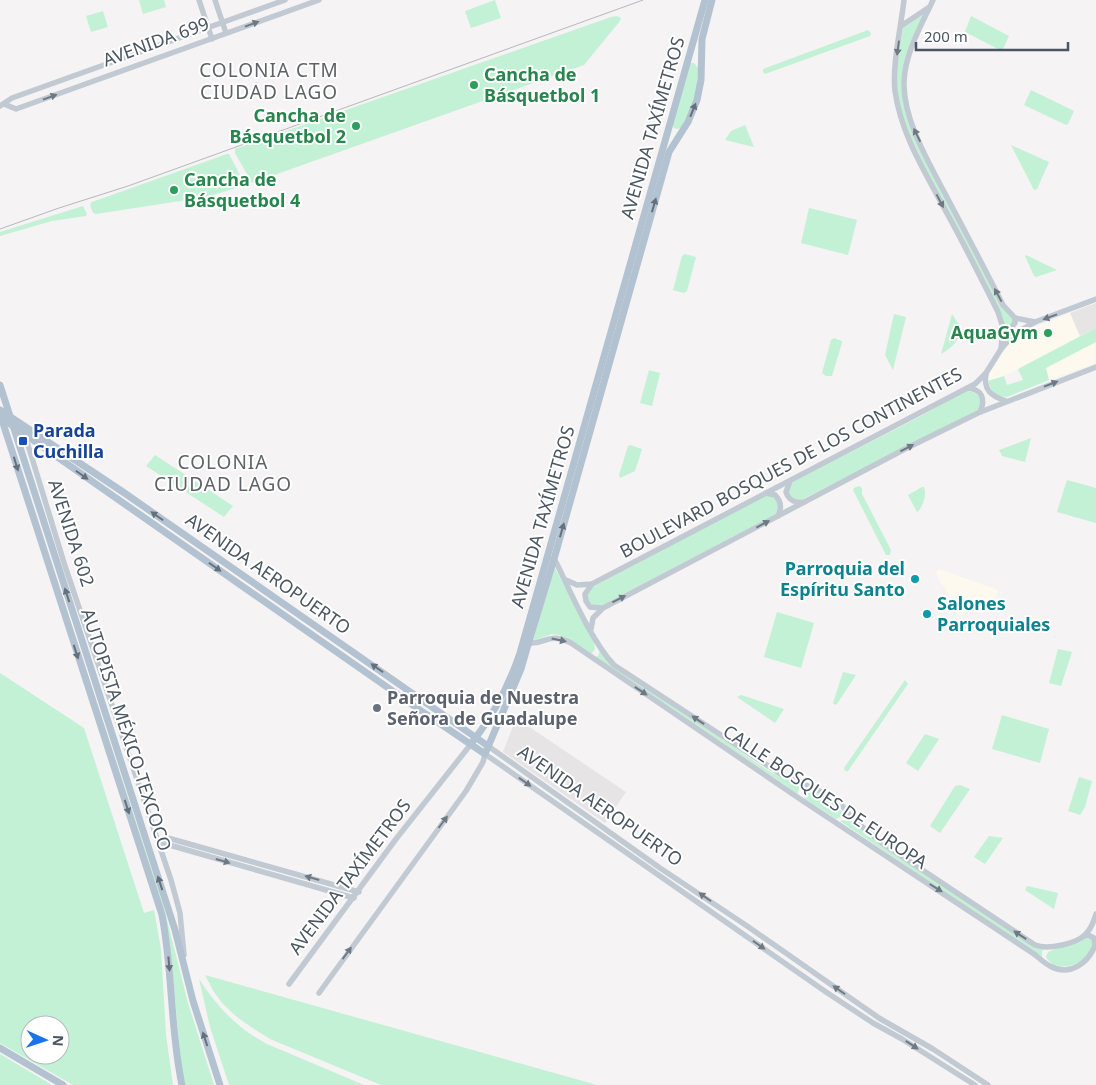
<svg xmlns="http://www.w3.org/2000/svg" width="1096" height="1085" viewBox="0 0 1096 1085" font-family="'Noto Sans',sans-serif">
  <rect width="100%" height="100%" fill="#f5f3f3"/>
  <g fill="#fdf9ef">
    <path d="M1070,313L1080,336L1001,378L988,381L990,373L1007,347L1017,338L1027,331Z"/>
    <path d="M1095,342L1096,363L1049,380L1046,368Z"/>
    <path d="M939,569L998,590L997,596L959,616L944,586L941,584L937,576L936,572Z"/>
  </g>
  <g fill="#e6e4e5">
    <path d="M1096,303V328L1080,336L1070,313Z"/>
    <path d="M516,718L626,792L605,823L503,752Z"/>
  </g>
  <g fill="#c3f1d5" fill-rule="evenodd">
    <path d="M139,0H164L166,7L143,14Z"/>
    <path d="M495,0L501,18L471,28L465,11Z"/>
    <path d="M103,11L108,27L91,32L86,16Z"/>
    <path d="M924,14L906,64L905,99L926,160L1014,321L1010,327L1005,326L925,169L902,120L896,89L897,64L903,28Z"/>
    <path d="M617,16L621,18L620,21L584,65L252,183L235,153V149L611,17Z"/>
    <path d="M971,16L1009,36L1002,51L965,32Z"/>
    <path d="M868,30L871,33L870,36L765,74L763,72V69Z"/>
    <path d="M691,63H694L698,68L697,91L690,110L681,128L677,129L674,128L672,125L689,65Z"/>
    <path d="M1031,90L1074,111L1068,124L1066,125L1024,105Z"/>
    <path d="M745,125L754,147L725,140L731,131Z"/>
    <path d="M1011,145L1049,162L1037,189L1034,190Z"/>
    <path d="M227,154H229L244,183L243,186L206,197L96,214L93,213L90,205L92,202Z"/>
    <path d="M83,206L87,214L86,216L52,221L0,236V232Z"/>
    <path d="M809,208L857,220L848,255L801,243Z"/>
    <path d="M685,254L696,257L687,291L684,293L673,290L682,256Z"/>
    <path d="M1026,255L1057,270L1036,277L1034,276L1025,256Z"/>
    <path d="M894,314L906,317L893,370L885,355Z"/>
    <path d="M952,314C954,317 957,321 959,325C964,337 951,349 941,354Z"/>
    <path d="M1096,328V342L1046,368L1049,380L1007,397C996,396 991,392 988,381L1004,376L1007,385L1023,380L1018,369Z"/>
    <path d="M834,338L842,341V343L832,376H826L822,373L831,340Z"/>
    <path d="M649,370L660,373L652,406L640,403Z"/>
    <path d="M965,391C976,390 985,399 978,410L801,500L789,497L788,488L793,482L921,416Z"/>
    <path d="M1031,438L1025,462L1002,456L999,450Z"/>
    <path d="M630,445L642,449L635,471L620,478L619,475L628,446Z"/>
    <path d="M15,452L163,904L188,1003L214,1085H183L171,955L167,930Z"/>
    <path d="M155,455L233,506L224,517L146,466Z"/>
    <path d="M1067,480L1096,488V523L1057,512Z"/>
    <path d="M859,486L862,488V494L891,550L890,555H886L853,490L854,488Z"/>
    <path d="M922,487H924C927,494 923,508 917,512L908,495Z"/>
    <path d="M766,495L772,496L777,500L778,510L776,514L601,606H594L587,600V592L589,589Z"/>
    <path d="M554,566L594,642L595,649L592,653H590L559,635L552,634L533,641Z"/>
    <path d="M777,612L814,623L801,668L764,657Z"/>
    <path d="M1058,649L1072,652L1061,686L1049,683Z"/>
    <path d="M600,651C637,685 681,711 722,739C747,755 773,778 801,785L798,791V794L595,657L598,656Z"/>
    <path d="M843,672L856,675L837,704L835,705L833,703Z"/>
    <path d="M0,673L84,728L144,913L154,910L161,949L166,1035L173,1085H73L0,1043ZM30,1025H60V1055H30Z"/>
    <path d="M905,680L908,684L848,771H845L844,768Z"/>
    <path d="M741,695L784,709L775,723L737,697Z"/>
    <path d="M1002,715L1049,729L1040,763L992,749Z"/>
    <path d="M925,734L939,739L918,771L906,763Z"/>
    <path d="M1079,777L1092,781L1085,807L1080,815L1068,811Z"/>
    <path d="M960,785L970,789L940,833L930,826L955,786Z"/>
    <path d="M809,789C822,795 834,799 842,812L840,817L836,819L805,799L803,793Z"/>
    <path d="M845,815L878,843L1036,948L1045,949L1042,951V959L840,821L846,820Z"/>
    <path d="M989,836L1003,838L985,864L974,857Z"/>
    <path d="M1027,886L1058,893L1054,909L1025,890Z"/>
    <path d="M1085,937L1092,940C1094,964 1056,976 1046,957L1048,952Z"/>
    <path d="M205,975L597,1085H381L270,1039C251,1027 230,1015 217,996C212,990 209,982 205,975Z"/>
    <path d="M199,979C217,1007 237,1028 267,1044L364,1085H229L210,1027Z"/>
    <path d="M0,1054L52,1085H0Z"/>
  </g>
  <g fill="none" stroke-linecap="round" stroke-linejoin="round">
    <g stroke="#c1cad2" stroke-width="5.5">
      <path d="M199,0L212,39"/>
      <path d="M215,0L226,33"/>
      <path d="M904,0C901,27 892,65 895,91C901,136 928,177 949,217C966,248 982,280 998,312L1003,328L1001,349"/>
      <path d="M933,0C921,26 905,53 904,82C903,122 932,168 950,203C968,237 986,271 1003,305L1015,318L1035,322"/>
      <path d="M901,26L928,8"/>
      <path d="M4,104L16,109L319,0"/>
      <path d="M0,106L12,98L285,0"/>
      <path d="M1003,328H1011L1015,323V318"/>
      <path d="M986,373C983,390 991,396 1006,401"/>
      <path d="M967,388C982,389 986,399 980,412"/>
      <path d="M18,432L28,445L65,566L171,880L180,913L184,955"/>
      <path d="M790,481L786,492C789,501 795,503 804,502"/>
      <path d="M766,493L775,495C781,501 782,508 778,516"/>
      <path d="M551,559H554L557,564C571,593 592,642 614,665L782,775L829,795L839,802L853,819L882,843L1035,945C1048,950 1075,944 1085,935C1091,929 1094,921 1096,914"/>
      <path d="M566,580L577,585L592,584L975,384L986,373L1001,349L1014,334L1035,322L1096,299"/>
      <path d="M592,584L585,594L586,601L590,607L601,608"/>
      <path d="M591,629L593,618L603,608L905,449L978,413L1096,367"/>
      <path d="M525,643C546,646 546,631 571,643L803,801L1034,954C1039,958 1044,963 1050,966C1070,977 1089,963 1096,943"/>
      <path d="M488,746L660,868L747,926L879,1018L933,1049L988,1085"/>
      <path d="M168,838L359,892"/>
      <path d="M159,842L354,898"/>
      <path d="M1084,936L1088,935L1094,938L1095,946"/>
      <path d="M289,984L396,839L471,744"/>
      <path d="M319,993L466,791L483,762L485,754L826,992L873,1023L902,1039L975,1085"/>
    </g>
    <g stroke="#b3c2d1" stroke-width="7">
      <path d="M0,385L175,930L193,1001L220,1085"/>
      <path d="M0,410L123,492L488,746"/>
      <path d="M0,417L417,708L485,754L521,669L527,648L554,559L669,152L688,122L697,100L701,80L702,39L712,0"/>
      <path d="M1,417L162,915C173,972 170,1029 182,1085"/>
      <path d="M471,744C492,717 509,686 520,653L705,0"/>
      <path d="M0,1048L63,1085"/>
    </g>
    <path stroke="#b5b8bd" stroke-width="1" d="M0,229L59,208L128,186L643,0"/>
  </g>
  <defs><path id="oneway-solid" d="M-6-.8H1V-3.2L6.5 0L1 3.2V.8H-6Z" transform="scale(1.25)"/></defs>
  <g fill="#6e7983">
    <use href="#oneway-solid" transform="translate(252 24) rotate(-20)"/>
    <use href="#oneway-solid" transform="translate(898 48) rotate(98)"/>
    <use href="#oneway-solid" transform="translate(50 97) rotate(-20)"/>
    <use href="#oneway-solid" transform="translate(917 135) rotate(-116)"/>
    <use href="#oneway-solid" transform="translate(940 201) rotate(62)"/>
    <use href="#oneway-solid" transform="translate(998 295) rotate(-118)"/>
    <use href="#oneway-solid" transform="translate(1050 317) rotate(160)"/>
    <use href="#oneway-solid" transform="translate(1051 384) rotate(-21)"/>
    <use href="#oneway-solid" transform="translate(907 448) rotate(-27)"/>
    <use href="#oneway-solid" transform="translate(763 524) rotate(-28)"/>
    <use href="#oneway-solid" transform="translate(619 599) rotate(-27)"/>
    <use href="#oneway-solid" transform="translate(559 640) rotate(12)"/>
    <use href="#oneway-solid" transform="translate(641 691) rotate(34)"/>
    <use href="#oneway-solid" transform="translate(698 720) rotate(-146)"/>
    <use href="#oneway-solid" transform="translate(525 782) rotate(35)"/>
    <use href="#oneway-solid" transform="translate(443 822) rotate(-53)"/>
    <use href="#oneway-solid" transform="translate(223 861) rotate(16)"/>
    <use href="#oneway-solid" transform="translate(312 878) rotate(-164)"/>
    <use href="#oneway-solid" transform="translate(936 888) rotate(32)"/>
    <use href="#oneway-solid" transform="translate(705 897) rotate(-145)"/>
    <use href="#oneway-solid" transform="translate(1020 935) rotate(-147)"/>
    <use href="#oneway-solid" transform="translate(759 945) rotate(35)"/>
    <use href="#oneway-solid" transform="translate(347 953) rotate(-54)"/>
    <use href="#oneway-solid" transform="translate(839 990) rotate(-145)"/>
    <use href="#oneway-solid" transform="translate(912 1045) rotate(33)"/>
  </g>
  <g fill="#64717d">
    <use href="#oneway-solid" transform="translate(693 110) rotate(-68)"/>
    <use href="#oneway-solid" transform="translate(654 205) rotate(-74)"/>
    <use href="#oneway-solid" transform="translate(16 464) rotate(73)"/>
    <use href="#oneway-solid" transform="translate(82 475) rotate(35)"/>
    <use href="#oneway-solid" transform="translate(157 516) rotate(-145)"/>
    <use href="#oneway-solid" transform="translate(562 530) rotate(-74)"/>
    <use href="#oneway-solid" transform="translate(215 567) rotate(35)"/>
    <use href="#oneway-solid" transform="translate(67 595) rotate(-108)"/>
    <use href="#oneway-solid" transform="translate(76 652) rotate(72)"/>
    <use href="#oneway-solid" transform="translate(377 668) rotate(-145)"/>
    <use href="#oneway-solid" transform="translate(127 807) rotate(72)"/>
    <use href="#oneway-solid" transform="translate(160 883) rotate(-108)"/>
    <use href="#oneway-solid" transform="translate(169 964) rotate(85)"/>
    <use href="#oneway-solid" transform="translate(205 1039) rotate(-108)"/>
  </g>
  <g fill="#2e9e5b" stroke="#fff" stroke-width="2">
    <circle cx="474" cy="85" r="5"/>
    <circle cx="356" cy="126" r="5"/>
    <circle cx="174" cy="190" r="5"/>
    <circle cx="1048" cy="333" r="5"/>
  </g>
  <rect fill="#1a4fb4" stroke="#fff" stroke-width="2" x="18" y="436" width="10" height="10" rx="2.5"/>
  <g fill="#0f9aa8" stroke="#fff" stroke-width="2">
    <circle cx="915" cy="579" r="5"/>
    <circle cx="927" cy="614" r="5"/>
  </g>
  <circle fill="#6b7280" stroke="#fff" stroke-width="2" cx="377" cy="708" r="5"/>
  <g text-anchor="middle" stroke-width="4" stroke-linejoin="round" paint-order="stroke">
    <g font-size="18" fill="#4a5661" stroke="#fff">
      <text transform="translate(156 42) rotate(-20)" y="6">AVENIDA 699</text>
      <text transform="translate(653 128) rotate(-74)" y="6">AVENIDA TAXÍMETROS</text>
      <text transform="translate(791 463) rotate(-28)" y="6">BOULEVARD BOSQUES DE LOS CONTINENTES</text>
      <text transform="translate(543 517) rotate(-74)" y="6">AVENIDA TAXÍMETROS</text>
      <text transform="translate(71 533) rotate(72)" y="6">AVENIDA 602</text>
      <text transform="translate(268 574) rotate(35)" y="6">AVENIDA AEROPUERTO</text>
      <text transform="translate(126 730) rotate(72)" y="6">AUTOPISTA MÉXICO-TEXCOCO</text>
      <text transform="translate(825 797) rotate(34)" y="6">CALLE BOSQUES DE EUROPA</text>
      <text transform="translate(600 806) rotate(35)" y="6">AVENIDA AEROPUERTO</text>
      <text transform="translate(350 877) rotate(-53)" y="6">AVENIDA TAXÍMETROS</text>
    </g>
    <g font-size="18" font-weight="bold" fill="#27864d" stroke="#fff" text-anchor="start">
      <text x="484" y="81">Cancha de<tspan x="484" dy="21">Básquetbol 1</tspan></text>
      <text x="346" y="122" text-anchor="end">Cancha de<tspan x="346" dy="21">Básquetbol 2</tspan></text>
      <text x="184" y="186">Cancha de<tspan x="184" dy="21">Básquetbol 4</tspan></text>
      <text x="1038" y="339" text-anchor="end">AquaGym</text>
    </g>
    <g font-size="18" font-weight="bold" fill="#164399" stroke="#fff" text-anchor="start">
      <text x="33" y="437">Parada<tspan x="33" dy="21">Cuchilla</tspan></text>
    </g>
    <g font-size="18" font-weight="bold" fill="#0d838f" stroke="#fff" text-anchor="end">
      <text x="905" y="575">Parroquia del<tspan x="905" dy="21">Espíritu Santo</tspan></text>
      <text x="937" y="610" text-anchor="start">Salones<tspan x="937" dy="21">Parroquiales</tspan></text>
    </g>
    <g font-size="18" font-weight="bold" fill="#5b616d" stroke="#fff" text-anchor="start">
      <text x="387" y="704">Parroquia de Nuestra<tspan x="387" dy="21">Señora de Guadalupe</tspan></text>
    </g>
    <g font-size="19" letter-spacing="1" fill="#5f6368" stroke="#fff">
      <text x="269" y="77">COLONIA CTM<tspan x="269" dy="22">CIUDAD LAGO</tspan></text>
      <text x="223" y="469">COLONIA<tspan x="223" dy="22">CIUDAD LAGO</tspan></text>
    </g>
  </g>
  <g transform="translate(45 1040) rotate(93)"><circle r="24" fill="#ffffff" stroke="#b7bbc0"/>
  <path d="M0-4L9 19L0 12L-9 19Z" fill="#1a73e8"/>
  <text y="-8" font-size="14" font-weight="bold" text-anchor="middle" fill="#4a5661">N</text>
  </g>
  <path d="M916 42v8h152v-8" fill="none" stroke="#4a5661" stroke-width="2.5"/>
  <text x="924" y="42" font-size="15" fill="#4a5661" stroke="#ffffff" stroke-width="4" paint-order="stroke">200 m</text>
</svg>
